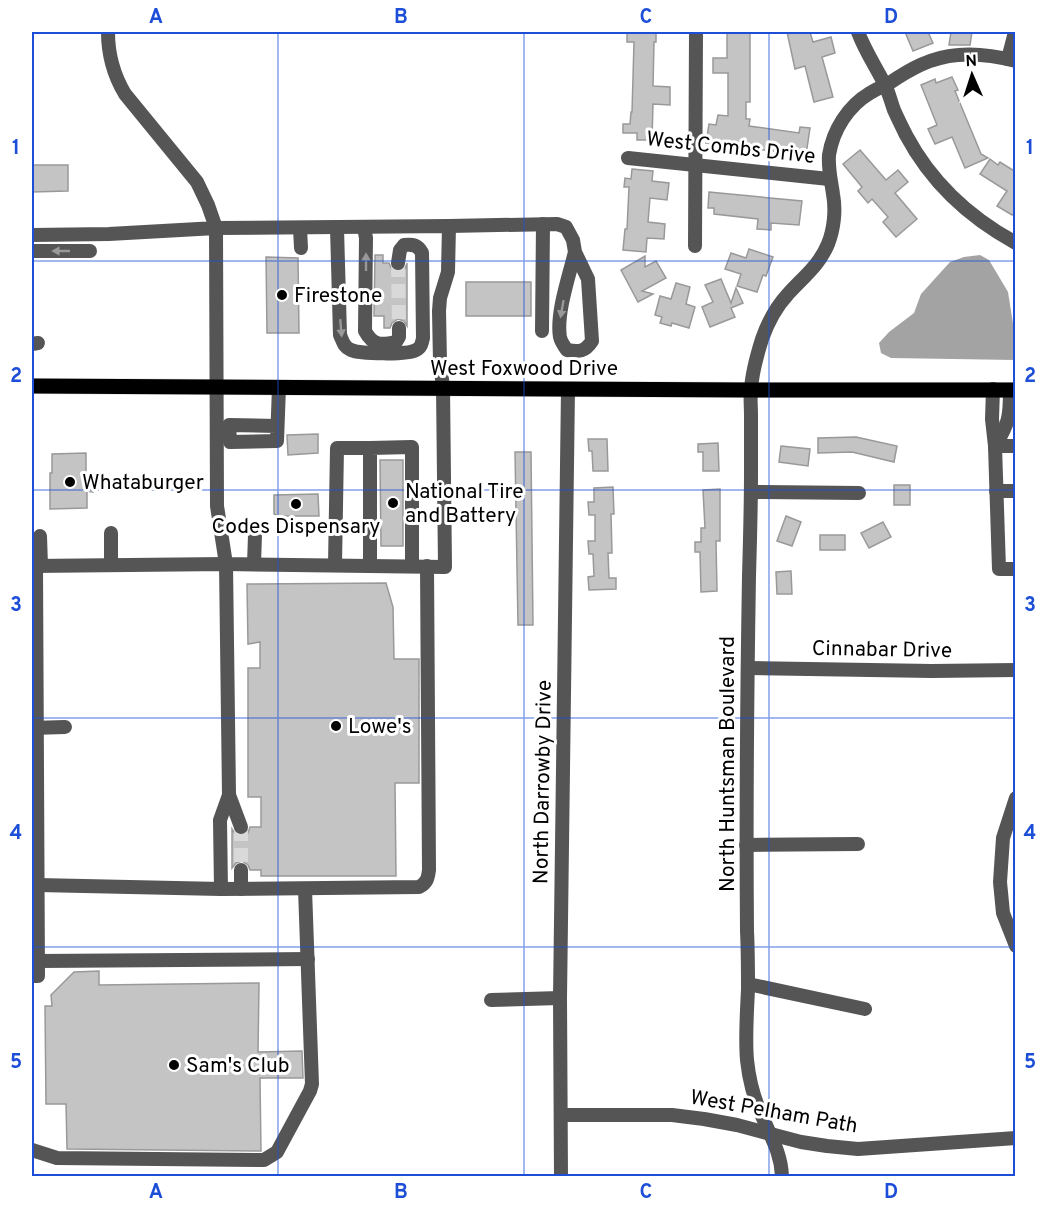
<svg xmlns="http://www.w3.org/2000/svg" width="1047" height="1208" viewBox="0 0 1047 1208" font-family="Overpass,sans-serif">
  <rect width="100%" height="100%" fill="#fff"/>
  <path fill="#a3a3a3" d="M980,255L989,260L1008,292L1015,336V360L891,358L881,353L879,343L889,332L914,313L921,294L950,262L964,257Z"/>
  <g fill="#c4c4c4" stroke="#999" stroke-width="1.5">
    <path d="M627,32H656V42H654L653,86L670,87V105L653,104L652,140H637V133H623V124H630L631,112H632L634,42H627Z"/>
    <path d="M727,32H750V102H746V119H750L749,126L799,133L800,127L810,128L806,155L706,143L709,124L716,125L718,115L728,116V73H713V58H727Z"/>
    <path d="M787,32H810L813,42L831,37L835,53L822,57L833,97L814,102L805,66L795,69Z"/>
    <path d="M905,32H928L933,43L913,51Z"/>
    <path d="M951,32H972L970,45H949Z"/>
    <path d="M952,77L958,90L955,91L981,154L988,158L965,168L952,137L935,144L928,129L937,125L921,85L935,79L936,83Z"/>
    <path d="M860,150L886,180L898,170L908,182L895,193L917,219L896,237L883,222L888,217L872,199L868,203L858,191L862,187L843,164Z"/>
    <path d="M990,159L998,165L1000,162L1016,172V211L1012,215L997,206L1007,191L980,174Z"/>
    <path d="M32,165H68V191L32,192Z"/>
    <path d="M632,169L653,171L652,181L669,183L667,200L650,198L648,222L665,224L664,239L647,238L646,252L623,250L625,229H627L629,187H624L625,178L631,179Z"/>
    <path d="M709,192L802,201L799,225L771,223V230L757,229L758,219L714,214V208H708Z"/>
    <path d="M749,249L773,257L766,276L763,275L757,292L737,286L741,274L725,269L731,253L746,258Z"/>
    <path d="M375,255H383V263H389L392,270L396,272H401L405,269L407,263V326L404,321L398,319L392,323L390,328H384V316H374Z"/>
    <path d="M645,256V267L656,261L666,278L642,291L653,294L638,302L621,270Z"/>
    <path d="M266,257L298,258L299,333H267Z"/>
    <path d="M721,279L731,303L736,288L743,303L731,308L735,317L710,327L702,307L713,302L705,285Z"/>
    <rect x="466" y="282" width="65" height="34"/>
    <path d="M676,283L690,287L686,304L695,307L689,328L672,323L671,326L660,323L662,317L655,315L660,296L671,299Z"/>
    <path d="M318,434V453L288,455L287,435Z"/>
    <path d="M856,437L897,446L894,462L852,452L818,453V438Z"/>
    <path d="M588,439H607L608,471H593L592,451H589Z"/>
    <path d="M718,443L719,471H703V452H698V444Z"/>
    <path d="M781,446L810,449L808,466L779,462Z"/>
    <path d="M515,452H531L533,625H518Z"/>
    <path d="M86,453V475H92L93,492L87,491V508L50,509V473H52V454Z"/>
    <path d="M380,460H403V546H381Z"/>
    <rect x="894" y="485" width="16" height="20"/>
    <path d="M613,487L614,514H611L612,553H608L609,578H616V589L589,590L588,577L594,576L593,554H589L588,541H595V515H589L588,502H594V488Z"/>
    <path d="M720,489V541H716L717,591L701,592L700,552H695V542H701V528H705L703,490Z"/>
    <path d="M318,494L319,516H278L274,514V495Z"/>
    <path d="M786,516L801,522L792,546L777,541Z"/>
    <path d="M883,522L891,537L869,548L861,533Z"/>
    <rect x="820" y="535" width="25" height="15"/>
    <path d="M791,571L792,594H777L776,572Z"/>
    <path d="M386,583L393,607L394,659H419V783H395L396,876H261V870H250L248,865L242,861L236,863L232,868V829L235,834L240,836L248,833L250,827H261V797H248V668H260V642L248,644L247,584Z"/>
    <path d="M99,971V985L259,983L258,1052L302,1051L303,1078H260L261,1151L67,1149L66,1104H46L45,1006H52L51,995L74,972Z"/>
  </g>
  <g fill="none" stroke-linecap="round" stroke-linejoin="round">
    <g stroke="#d9d9d9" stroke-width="14" stroke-dasharray="14 7" stroke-linecap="butt">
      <path d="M398,263L399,328"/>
      <path d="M241,827V870"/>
    </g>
    <defs>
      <path id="major" d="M32,386L750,390H1016"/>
    </defs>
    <use href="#major" stroke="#dbdbdb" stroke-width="16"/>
    <g stroke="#555" stroke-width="14">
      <path d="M858,32C865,51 876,67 885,85C889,93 891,102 894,110C898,119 902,127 906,135C931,182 970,218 1016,243"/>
      <path d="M1008,59L1015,32"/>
      <path d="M628,158L829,179"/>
      <path d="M449,226L557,224L566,227L573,240L575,252L588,279L592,341C585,352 579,352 567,350C564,346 561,342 560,337C556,314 569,276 575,252"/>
      <path d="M364,227L366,238L365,331C373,346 381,345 396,342L399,337V328"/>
      <path d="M300,228L301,248"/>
      <path d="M337,228L340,335C343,342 344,347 351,350C360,354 408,355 416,350C421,348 422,343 423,338L422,253C418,245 413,244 404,245L400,250L398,263"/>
      <path d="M32,235L109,234L216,228L449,226L448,272L440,298L439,311L440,362L443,388L445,567L226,564L217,506L216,228L208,205L197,182L125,94C113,74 108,55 108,32"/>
      <path d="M695,246L696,32"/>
      <path d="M32,251H90"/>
      <path d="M542,331L543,224"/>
      <path d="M32,344L38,343"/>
      <path d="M993,389L992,419L995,446L999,569H1016"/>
      <path d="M277,426L229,425L230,442L277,441L279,387"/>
      <path d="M995,446C1009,423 1010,417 1010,390"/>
      <path d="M995,446H1016"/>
      <path d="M996,491H1016"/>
      <path d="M751,492L859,493"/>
      <path d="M111,533V565"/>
      <path d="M40,536L41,566"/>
      <path d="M254,564L255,535"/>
      <path d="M335,565L337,448H370"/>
      <path d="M32,566L226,564L229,795L220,820L221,889L38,885"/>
      <path d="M370,566V448L412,447V566"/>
      <path d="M748,668L932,671L1016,670"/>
      <path d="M32,728L65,727"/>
      <path d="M229,795L241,827"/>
      <path d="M1016,798L1003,838L1000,882L1003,913L1016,946"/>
      <path d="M746,845L858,844"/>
      <path d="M221,889L419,887C427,883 428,878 429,870L427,566"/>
      <path d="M241,889V870"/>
      <path d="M38,961L308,959"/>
      <path d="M32,976H38L36,566"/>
      <path d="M748,984L865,1009"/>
      <path d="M491,1000L560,998"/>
      <path d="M561,1115H672L704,1119L737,1125L801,1142L827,1146L858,1149L1016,1138"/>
      <path d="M32,1150L57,1158L264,1160L277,1152L310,1091L312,1084L305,889"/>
      <path d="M561,1176L560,998L568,389"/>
      <path d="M782,1176C781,1153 771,1137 762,1116C754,1099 749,1079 747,1060C745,1037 747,1013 748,989C748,970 748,951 747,931C746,813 747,695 749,576C750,542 751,507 751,473C751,454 751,434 751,415C751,406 750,398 751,389C752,373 757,355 762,339C768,322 776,307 788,294C802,278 819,266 828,244C834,229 836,210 833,194C831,180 828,169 829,155C833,130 848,106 870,93C876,89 882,87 888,84C910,69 931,57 958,55C978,53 996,56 1016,61"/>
    </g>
    <use href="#major" stroke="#000" stroke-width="15"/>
  </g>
  <defs><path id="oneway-solid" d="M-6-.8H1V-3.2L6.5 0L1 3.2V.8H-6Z" transform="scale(1.5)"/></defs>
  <g fill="#999">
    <use href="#oneway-solid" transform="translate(61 251) rotate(180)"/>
    <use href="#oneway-solid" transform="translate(366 262) rotate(-90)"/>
    <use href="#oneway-solid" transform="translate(562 309) rotate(100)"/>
    <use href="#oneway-solid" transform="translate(341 328) rotate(85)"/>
  </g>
  <path fill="none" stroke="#1d4ed8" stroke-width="1.5" stroke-opacity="0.55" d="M278,32V1176M524,32V1176M769,32V1176M32,261H1016M32,490H1016M32,718H1016M32,947H1016"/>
  <g fill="#000" stroke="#fff" stroke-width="2">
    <circle cx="282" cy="295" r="6"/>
    <circle cx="70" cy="482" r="6"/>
    <circle cx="393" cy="503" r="6"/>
    <circle cx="296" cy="504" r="6"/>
    <circle cx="336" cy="726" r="6"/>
    <circle cx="174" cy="1065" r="6"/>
  </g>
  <g text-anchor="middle" stroke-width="6" stroke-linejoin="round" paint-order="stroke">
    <g font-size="21" fill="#000" stroke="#fff">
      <text transform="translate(731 147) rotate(6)" y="7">West Combs Drive</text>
      <text x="524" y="375">West Foxwood Drive</text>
      <text transform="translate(882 649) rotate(1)" y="7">Cinnabar Drive</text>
      <text transform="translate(727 764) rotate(-90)" y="7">North Huntsman Boulevard</text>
      <text transform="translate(542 782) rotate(-89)" y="7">North Darrowby Drive</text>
      <text transform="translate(774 1111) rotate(10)" y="7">West Pelham Path</text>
    </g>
    <g font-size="21" fill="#000" stroke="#fff" text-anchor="start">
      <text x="294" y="302">Firestone</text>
      <text x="82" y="489">Whataburger</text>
      <text x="405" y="498">National Tire<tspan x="405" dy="24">and Battery</tspan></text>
      <text x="296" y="533" text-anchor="middle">Codes Dispensary</text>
      <text x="348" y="733">Lowe's</text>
      <text x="186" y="1072">Sam's Club</text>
    </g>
  </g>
  <rect width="1047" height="1208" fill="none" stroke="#ffffff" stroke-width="66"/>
  <g transform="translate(972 75) rotate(357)" stroke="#ffffff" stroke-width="4.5" paint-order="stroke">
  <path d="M0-4.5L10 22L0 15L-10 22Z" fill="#000000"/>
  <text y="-9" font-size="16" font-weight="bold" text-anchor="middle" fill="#000000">N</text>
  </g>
  <rect x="33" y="33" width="981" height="1142" fill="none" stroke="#1d4ed8" stroke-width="2"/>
  <g font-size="20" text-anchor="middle" font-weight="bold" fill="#1d4ed8">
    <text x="156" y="23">A</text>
    <text x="401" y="23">B</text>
    <text x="646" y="23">C</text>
    <text x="891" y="23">D</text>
    <text x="16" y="154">1</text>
    <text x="1030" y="154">1</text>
    <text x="16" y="382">2</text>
    <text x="1030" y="382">2</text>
    <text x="16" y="611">3</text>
    <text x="1030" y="611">3</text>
    <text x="16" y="839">4</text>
    <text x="1030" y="839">4</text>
    <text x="16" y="1068">5</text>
    <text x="1030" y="1068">5</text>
    <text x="156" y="1198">A</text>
    <text x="401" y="1198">B</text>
    <text x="646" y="1198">C</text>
    <text x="891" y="1198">D</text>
  </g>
</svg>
